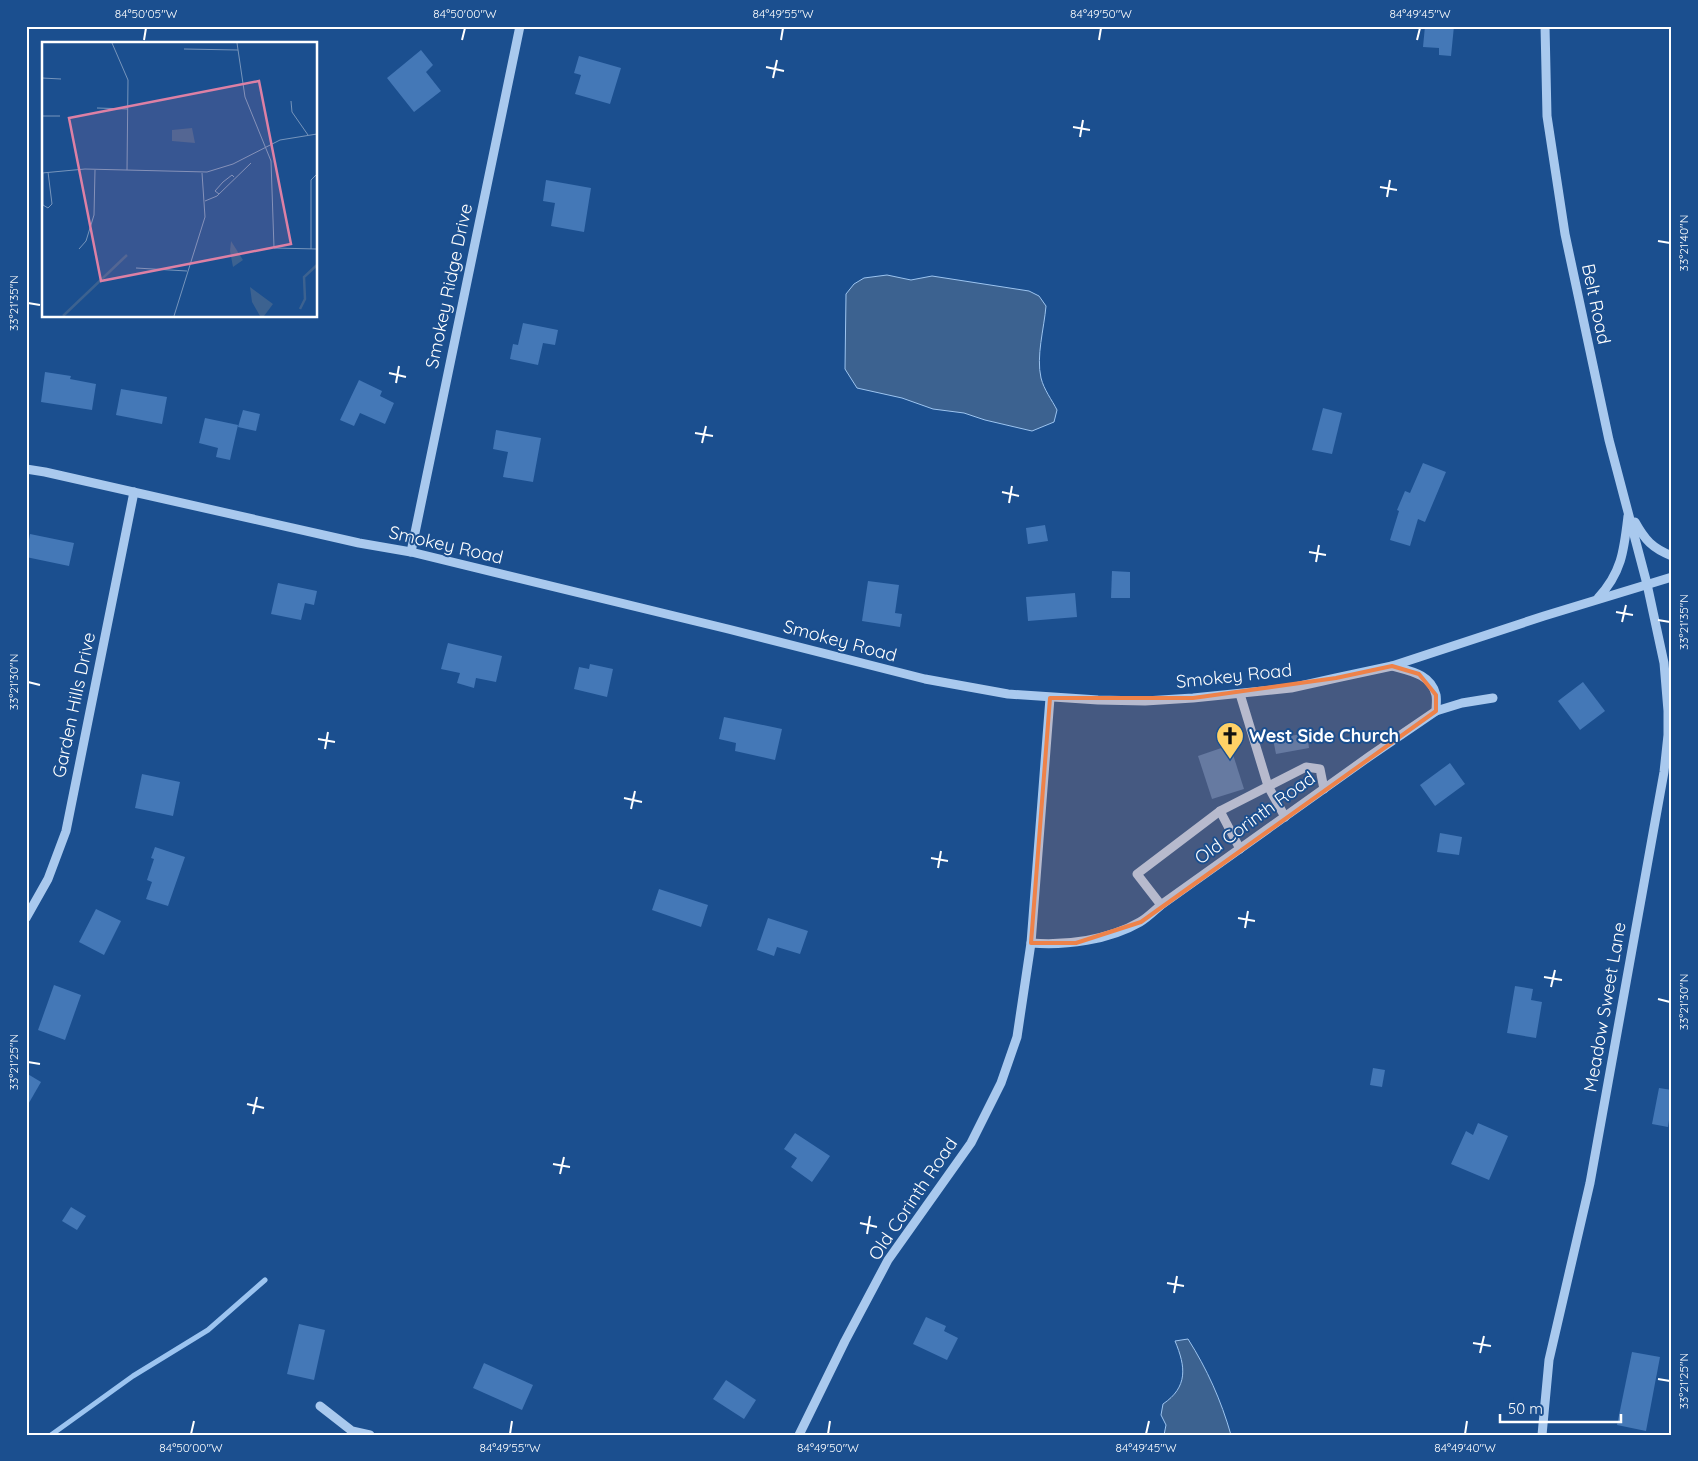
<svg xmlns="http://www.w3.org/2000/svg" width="1698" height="1461" viewBox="0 0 1698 1461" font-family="Quicksand,sans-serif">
  <rect width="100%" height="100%" fill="#1b4f8f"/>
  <g fill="#3c6290" stroke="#9cc4f0">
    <path d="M887,275L911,280L932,276L1029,291L1039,296L1046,306C1044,329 1036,356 1041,378C1044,390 1052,400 1057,410L1054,422L1032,431L985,420L964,413L933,409L902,398L857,388L845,369L846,294L854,284L864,278Z"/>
    <path d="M1188,1339C1207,1369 1221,1400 1231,1435H1164L1166,1425L1161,1415L1163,1404C1188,1387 1186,1367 1175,1341Z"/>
  </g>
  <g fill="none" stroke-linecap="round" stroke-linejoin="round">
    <path stroke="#9cc4f0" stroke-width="5" d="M51,1435L133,1376L208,1330L265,1280"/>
  </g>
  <g fill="#4478b7">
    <path d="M1425,26H1454L1451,56L1439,55V48L1423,47Z"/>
    <path d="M421,50L433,65L426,72L441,91L414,112L387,78Z"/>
    <path d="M579,56L621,68L610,104L575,94L581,75L574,73Z"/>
    <path d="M546,180L591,188L584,232L551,226L555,203L543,201Z"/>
    <path d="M523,323L558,330L555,345L543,343L538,365L510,359L513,344L518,345Z"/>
    <path d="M45,372L71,376L70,379L96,384L92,410L41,402Z"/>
    <path d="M359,380L382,391L380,396L394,403L385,424L360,413L354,426L340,420Z"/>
    <path d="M121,389L167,397L162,424L116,415Z"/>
    <path d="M1323,408L1342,413L1332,454L1312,450Z"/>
    <path d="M243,410L260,414L256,431L238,427Z"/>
    <path d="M205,418L238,425L230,460L216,457L218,448L199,443Z"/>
    <path d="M496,430L541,438L533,482L503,477L508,452L493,449Z"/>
    <path d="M1423,463L1446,472L1425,522L1418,519L1410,546L1390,540L1399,511L1397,510L1405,491L1410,493Z"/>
    <path d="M1045,525L1048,541L1028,544L1026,528Z"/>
    <path d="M30,534L74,543L69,566L26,557Z"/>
    <path d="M1112,571L1130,572V598H1111Z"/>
    <path d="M868,581L899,585L895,613L902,614L900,627L862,621Z"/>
    <path d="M278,583L317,591L314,605L305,603L301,620L271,614Z"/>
    <path d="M1075,593L1077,617L1028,621L1026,597Z"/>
    <path d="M448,643L502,656L496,682L476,678L474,688L457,683L460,673L441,669Z"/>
    <path d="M590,664L613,669L607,697L574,689L579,667L589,669Z"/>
    <path d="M1583,682L1605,711L1580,730L1558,701Z"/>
    <path d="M724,717L782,729L775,760L735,751L736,743L719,739Z"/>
    <path d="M1307,733L1309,748L1276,754L1273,739Z"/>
    <path d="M1230,745L1244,789L1212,799L1198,756Z"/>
    <path d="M1450,763L1465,784L1435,806L1420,785Z"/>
    <path d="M142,774L180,782L173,816L135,808Z"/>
    <path d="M1440,833L1462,837L1459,855L1437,852Z"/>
    <path d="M155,847L185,857L168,906L146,899L152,882L147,880L154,859L151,858Z"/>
    <path d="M659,889L708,905L701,927L652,910Z"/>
    <path d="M96,909L121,921L104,955L79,942Z"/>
    <path d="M768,918L808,931L800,954L777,947L774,956L757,950Z"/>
    <path d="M54,985L81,995L65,1040L38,1030Z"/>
    <path d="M1515,986L1533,989L1531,1000L1542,1002L1536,1038L1507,1033Z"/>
    <path d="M1373,1068L1385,1070L1382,1087L1370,1085Z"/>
    <path d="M26,1073L41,1082L26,1108Z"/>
    <path d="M1659,1088L1672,1090V1120H1669L1668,1127L1652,1124Z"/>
    <path d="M1478,1123L1508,1136L1489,1180L1451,1164L1466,1131L1473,1135Z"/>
    <path d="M795,1133L830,1156L812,1182L791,1167L797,1158L784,1149Z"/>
    <path d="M71,1207L86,1216L77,1230L62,1221Z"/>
    <path d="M926,1317L946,1326L944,1331L958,1338L947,1360L913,1344Z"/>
    <path d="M299,1324L325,1330L314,1380L287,1374Z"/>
    <path d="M1632,1352L1660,1357L1646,1431L1617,1425Z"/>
    <path d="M484,1363L533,1385L522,1410L473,1388Z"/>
    <path d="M726,1380L756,1400L744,1419L713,1399Z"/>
  </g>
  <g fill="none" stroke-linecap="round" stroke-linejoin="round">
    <g stroke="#a9c9ee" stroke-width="9">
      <path d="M26,469L45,472L359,543L411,552L728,629L925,679L1008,694L1098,700L1145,701L1193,698L1291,688L1336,678L1392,666L1544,616L1672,577"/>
      <path d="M1635,522C1645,540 1652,548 1672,556"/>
      <path d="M411,552L520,26"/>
      <path d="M1598,598C1622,572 1624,550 1628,516"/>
      <path d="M1392,666C1410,671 1431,674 1436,695C1437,700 1436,706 1436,711"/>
      <path d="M1240,694L1268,786L1285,817"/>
      <path d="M1220,811L1240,849"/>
      <path d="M1161,905L1137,874L1220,811L1306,767L1320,769L1324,789"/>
      <path d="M26,918L48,879L66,831L134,492"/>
      <path d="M1031,943C1065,946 1109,940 1140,922C1147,918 1154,911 1161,905L1370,756L1436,711L1462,703L1493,698"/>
      <path d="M320,1406L352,1431L370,1435"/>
      <path d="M799,1435L845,1341L888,1260L971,1143L1001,1083L1017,1037L1031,943L1050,698"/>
      <path d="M1542,1435L1549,1360L1590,1183L1664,772L1668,735V711L1664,663L1647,584L1609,440L1565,234L1547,116L1545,26"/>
    </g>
  </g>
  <path fill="#ee8249" fill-opacity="0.2" stroke="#ee8249" stroke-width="4" stroke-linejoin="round" d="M1392,666L1419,674L1436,695V711L1141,922L1076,943H1031L1050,698H1193L1336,678Z"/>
  <path fill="none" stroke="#fff" stroke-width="2" d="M144,40L146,28M462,40L465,28M781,40L783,28M1099,40L1101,28M1417,40L1420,28M766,67L784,71M773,78L777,60M1073,127L1090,130M1080,137L1083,120M1380,187L1397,190M1387,197L1390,180M1658,241L1670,243M28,303L40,305M389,373L406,377M396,383L399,366M695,433L713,436M702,443L706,426M1002,492L1019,496M1009,503L1012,486M1309,552L1326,555M1316,562L1319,545M1616,612L1633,615M1658,620L1670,622M1622,622L1626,605M28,682L40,685M318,739L335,742M325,749L328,732M624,798L642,802M631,809L635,791M931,858L948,861M938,868L941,851M1238,918L1255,921M1245,928L1248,911M1544,977L1562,980M1551,987L1555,970M1658,999L1670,1002M28,1062L40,1064M247,1104L264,1108M253,1114L257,1097M553,1164L570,1167M560,1174L564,1157M860,1223L877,1227M867,1234L870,1216M1167,1283L1184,1286M1174,1293L1177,1276M1473,1343L1491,1346M1480,1353L1484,1336M1658,1379L1670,1381M191,1434L194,1421M510,1434L512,1421M828,1434L830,1421M1146,1434L1149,1421M1465,1434L1467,1421"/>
  <defs>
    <symbol id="church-pin" viewBox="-11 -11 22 30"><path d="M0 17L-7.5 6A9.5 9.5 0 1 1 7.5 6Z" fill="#ffd166" stroke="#1b4f8f"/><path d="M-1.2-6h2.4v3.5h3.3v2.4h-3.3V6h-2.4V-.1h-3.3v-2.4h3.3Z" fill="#111"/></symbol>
  </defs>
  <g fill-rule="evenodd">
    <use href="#church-pin" x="1214" y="720" width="32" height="43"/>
  </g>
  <g text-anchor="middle" stroke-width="4" stroke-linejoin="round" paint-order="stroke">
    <g font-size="18" fill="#fff" stroke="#1b4f8f">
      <text transform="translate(449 286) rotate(-78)" y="6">Smokey Ridge Drive</text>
      <text transform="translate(1596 304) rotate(78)" y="6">Belt Road</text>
      <text transform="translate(446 545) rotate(13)" y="6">Smokey Road</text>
      <text transform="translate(840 641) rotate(15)" y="6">Smokey Road</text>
      <text transform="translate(1234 676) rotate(-6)" y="6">Smokey Road</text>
      <text transform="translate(74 705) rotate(-78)" y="6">Garden Hills Drive</text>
      <text transform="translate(1255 818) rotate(-36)" y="6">Old Corinth Road</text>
      <text transform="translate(1605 1007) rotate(-80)" y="6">Meadow Sweet Lane</text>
      <text transform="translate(913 1199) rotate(-56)" y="6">Old Corinth Road</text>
    </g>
    <g font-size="18" font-weight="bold" fill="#fff" stroke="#1b4f8f" text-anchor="start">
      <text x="1249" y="742">West Side Church</text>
    </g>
  </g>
  <g transform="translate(42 42)">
    <rect width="275" height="275" fill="#1b4f8f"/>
    <path d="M150,86L153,101L130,99V88ZM189,199L201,218L191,225L188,209ZM208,245L231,262L222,274H218L210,260Z" fill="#3c6290"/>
    <path fill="none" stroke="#3c6290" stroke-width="2.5" d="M258,267L263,257L262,235L275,223M21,274L85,213"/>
    <path fill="none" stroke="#7695bc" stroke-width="1" d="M70,1L86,38L85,128M195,1L203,55L229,119L232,206L275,207M142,7L196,8M0,36L19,37M249,59L250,70L266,93M55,66L86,67M0,74H18M0,131L43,127L165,130L191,122L238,98L275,92M1,131V163L6,166L10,162L6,130M177,152L173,149L181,140L190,133L192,135M163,159L175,154L209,121M37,207L44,199L52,173L53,128M269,207V138L275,132M94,226L145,229M132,274L163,175L160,131"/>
    <path fill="#dd80a5" fill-opacity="0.15" stroke="#dd80a5" stroke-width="2.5" d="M217,39L249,202L59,239L27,76Z"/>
    <rect width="275" height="275" fill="none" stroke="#fff" stroke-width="2.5"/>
  </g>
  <rect width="1698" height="1461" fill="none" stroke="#1b4f8f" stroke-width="55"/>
  <path d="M1500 1414v8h121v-8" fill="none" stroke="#ffffff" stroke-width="2.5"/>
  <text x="1508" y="1414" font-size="15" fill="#ffffff" stroke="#1b4f8f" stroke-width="4" paint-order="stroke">50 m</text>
  <rect x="28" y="28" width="1642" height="1406" fill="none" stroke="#fff" stroke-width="2"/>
  <g font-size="12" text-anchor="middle" fill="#fff">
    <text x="146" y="18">84°50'05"W</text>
    <text x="465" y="18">84°50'00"W</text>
    <text x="783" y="18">84°49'55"W</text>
    <text x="1101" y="18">84°49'50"W</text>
    <text x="1420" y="18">84°49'45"W</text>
    <text transform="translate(1684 243) rotate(-90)" y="4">33°21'40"N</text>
    <text transform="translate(14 303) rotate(-90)" y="4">33°21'35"N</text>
    <text transform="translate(1684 622) rotate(-90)" y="4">33°21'35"N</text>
    <text transform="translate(14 682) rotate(-90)" y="4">33°21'30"N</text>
    <text transform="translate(1684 1002) rotate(-90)" y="4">33°21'30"N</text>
    <text transform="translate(14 1062) rotate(-90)" y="4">33°21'25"N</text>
    <text transform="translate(1684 1381) rotate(-90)" y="4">33°21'25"N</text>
    <text x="191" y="1452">84°50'00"W</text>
    <text x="510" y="1452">84°49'55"W</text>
    <text x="828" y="1452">84°49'50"W</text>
    <text x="1146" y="1452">84°49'45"W</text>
    <text x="1465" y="1452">84°49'40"W</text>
  </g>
</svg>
